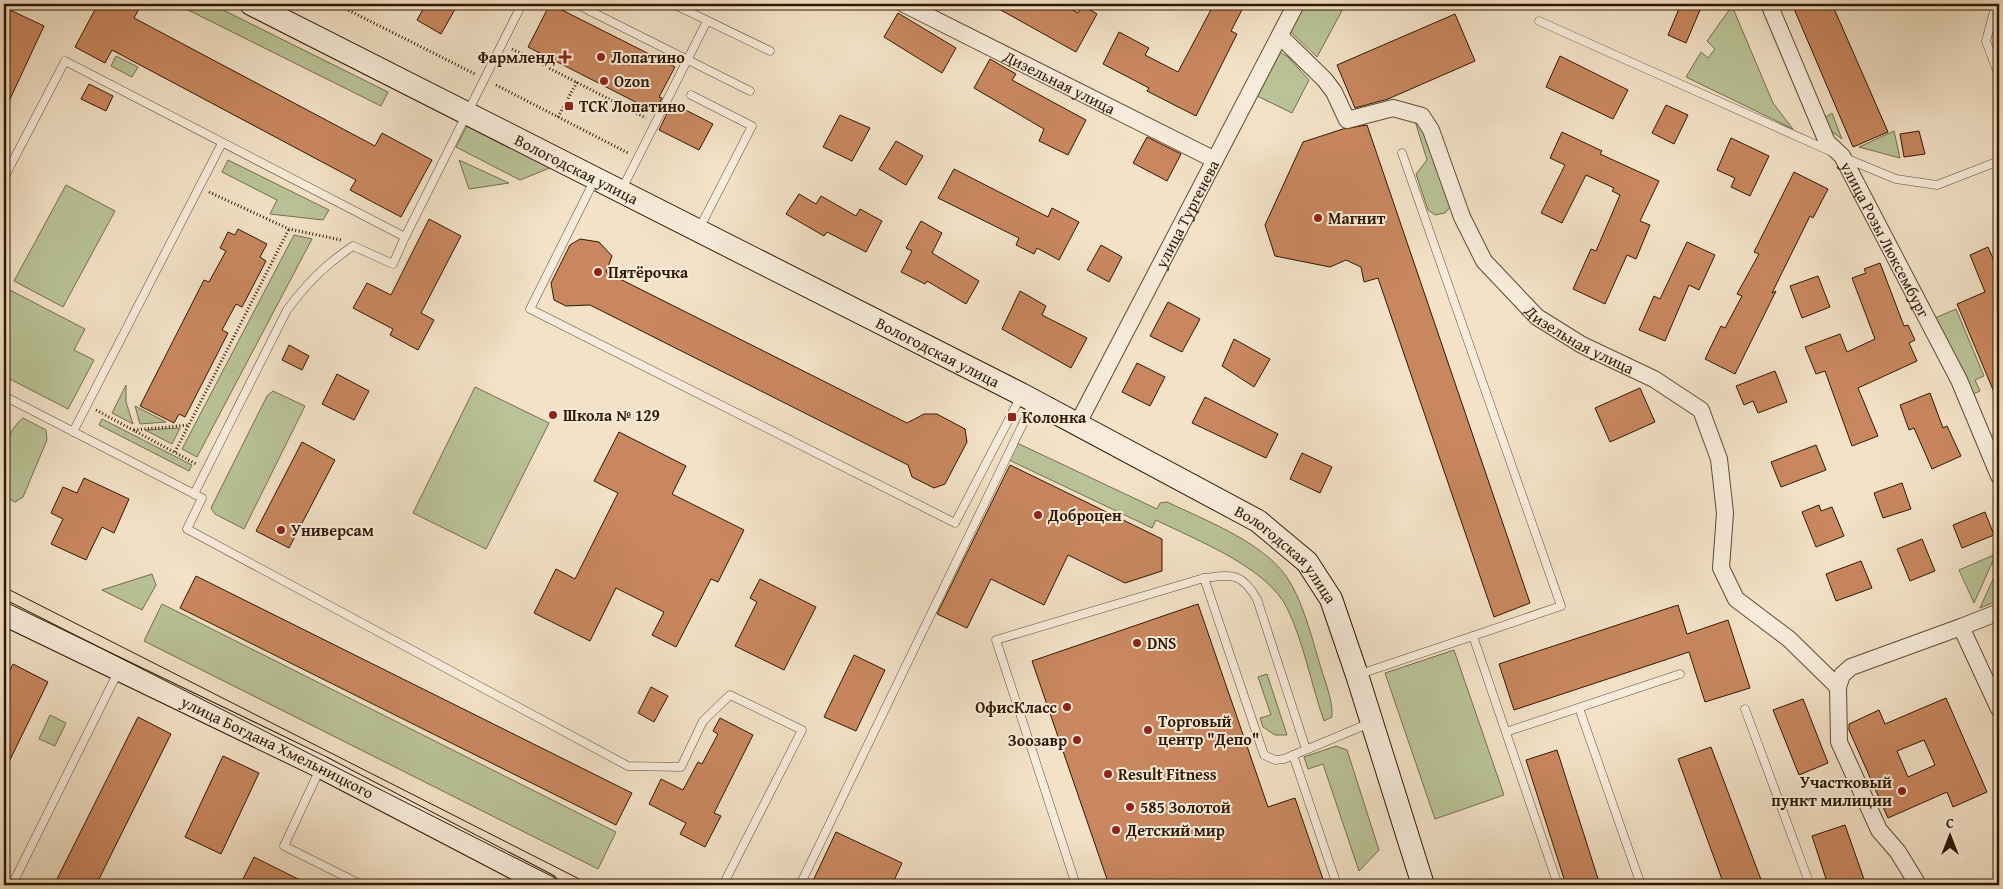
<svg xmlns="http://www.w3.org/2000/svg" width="2003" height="889" viewBox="0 0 2003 889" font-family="'Gentium Book Plus',serif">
  <rect width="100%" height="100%" fill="#f3e2c7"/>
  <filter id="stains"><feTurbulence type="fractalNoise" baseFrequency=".004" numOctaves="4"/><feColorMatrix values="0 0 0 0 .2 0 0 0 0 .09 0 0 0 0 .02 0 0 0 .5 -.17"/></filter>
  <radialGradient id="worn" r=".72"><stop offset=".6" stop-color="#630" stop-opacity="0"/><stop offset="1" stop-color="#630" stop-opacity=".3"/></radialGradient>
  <g fill="#b9c397" stroke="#756e4c">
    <path d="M186,4H211L388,92L381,106L184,8Z"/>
    <path d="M1304,4L1345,5L1317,57L1290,31Z"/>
    <path d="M1732,6L1773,103L1793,129L1686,77L1701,52L1708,58L1715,49L1707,41Z"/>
    <path d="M1278,51L1288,57L1309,80L1292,113L1255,95Z"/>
    <path d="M116,56L138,67L132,77L111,66Z"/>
    <path d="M1832,113L1842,139L1827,128L1824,118Z"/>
    <path d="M470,120L557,165L520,180L456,147Z"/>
    <path d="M1415,121H1421L1450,207L1445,213L1435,215L1428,210L1416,174L1427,160Z"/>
    <path d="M1894,131L1900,158L1859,147Z"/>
    <path d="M228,160L329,210L323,220L270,214L277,200L222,172Z"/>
    <path d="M459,160L509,183L469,189Z"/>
    <path d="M66,185L115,211L63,307L14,281Z"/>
    <path d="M294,235L312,239L197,457L182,449Z"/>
    <path d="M4,287L85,329L74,350L94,360L68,409L4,376Z"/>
    <path d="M1956,309L1984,376L1975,380L1980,391L1969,396L1935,318Z"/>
    <path d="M126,385V402L133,424L112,413Z"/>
    <path d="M475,387L549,423L486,549L413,513Z"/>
    <path d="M273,391L305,406L244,529L215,514L211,508L267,396Z"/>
    <path d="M135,406L166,422L140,424Z"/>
    <path d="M23,418L46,430L47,440L23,497L15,502L4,496C4,469 0,436 23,418Z"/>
    <path d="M102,419L192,465L189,471L99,425Z"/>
    <path d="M180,428L172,444L145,430Z"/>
    <path d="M1017,443L1157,509L1160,503L1167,502C1205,520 1262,542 1286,576C1301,597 1311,634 1318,658C1323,677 1333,698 1332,717L1324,721C1311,684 1304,643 1287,608C1267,567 1196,540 1156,520L1152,528L1009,460Z"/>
    <path d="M1996,554L1974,603L1959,570Z"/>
    <path d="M1999,566V600L1980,608Z"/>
    <path d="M152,574L156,585L142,610L102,590Z"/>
    <path d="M162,604L616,832L598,869L144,641Z"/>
    <path d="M1454,650L1504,795L1435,819L1385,673Z"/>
    <path d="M1267,674L1287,735H1275L1263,727L1260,718L1271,715L1258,677Z"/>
    <path d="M50,715L66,723L55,746L39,739Z"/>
    <path d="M1336,746L1347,750L1379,850L1359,871L1323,764L1308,769L1304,757Z"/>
  </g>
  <g fill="#c9875f" stroke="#311800" fill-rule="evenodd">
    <path d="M98,4H128L139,9L134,18L375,146L382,133L432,160L401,217L350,190L356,180L112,50L105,63L75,47Z"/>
    <path d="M426,4H458L441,34L417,20Z"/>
    <path d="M550,4L675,67L659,97L662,98L655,112L528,47Z"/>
    <path d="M990,4H1062L1078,13L1082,5L1097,14L1076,52Z"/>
    <path d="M1214,4H1245L1231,31L1237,34L1196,116L1147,91L1149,88L1103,64L1119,32L1149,48L1145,55L1178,72Z"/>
    <path d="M1681,4L1700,10L1686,43L1668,35Z"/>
    <path d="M1792,4H1832L1888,132L1853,147Z"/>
    <path d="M10,10L44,26L4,112V23Z"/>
    <path d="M898,13L956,48L942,73L884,37Z"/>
    <path d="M1455,14L1475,61L1388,99L1355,108L1337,65Z"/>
    <path d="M1560,56L1628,90L1613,119L1546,87Z"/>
    <path d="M990,59L1016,74L1012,80L1086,120L1068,155L1039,141L1044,129L974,88Z"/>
    <path d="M89,84L113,96L106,111L81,99Z"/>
    <path d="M672,103L713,124L699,150L659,130Z"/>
    <path d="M1666,105L1688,115L1674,144L1652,133Z"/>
    <path d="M840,115L870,128L852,161L823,147Z"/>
    <path d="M1367,125L1530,603L1494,617L1378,278L1364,282L1361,267L1346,260L1330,267L1275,256L1265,225L1303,142L1343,129Z"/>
    <path d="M1919,131L1925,154L1904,157L1900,134Z"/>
    <path d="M1562,132L1602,151L1600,154L1659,181L1640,221L1650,225L1636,259L1627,255L1605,304L1573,289L1591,249L1596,251L1620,195L1612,191L1614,188L1586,175L1562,223L1541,213L1565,165L1550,158Z"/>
    <path d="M1147,137L1181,154L1167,181L1133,163Z"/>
    <path d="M1731,138L1769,156L1750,196L1731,187L1735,178L1717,170Z"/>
    <path d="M896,141L923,156L906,185L879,169Z"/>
    <path d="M954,169L1048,217L1052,208L1079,222L1059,260L1037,248L1034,254L1016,245L1019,238L938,198Z"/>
    <path d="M1794,172L1828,189L1813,218L1810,216L1772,293L1776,291L1735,374L1705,359L1721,326L1725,328L1742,296L1737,294L1759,254L1754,252Z"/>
    <path d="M799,194L816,204L821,196L856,216L860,209L882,221L866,252L827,232L824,236L786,214Z"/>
    <path d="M429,219L461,236L421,313L434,320L418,350L390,335L393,329L353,308L367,283L391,295Z"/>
    <path d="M921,221L942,233L932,253L979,281L966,304L927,281L925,284L901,272L912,251L906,248Z"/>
    <path d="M238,229L267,244L260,257L266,261L242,307L236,304L222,330L228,333L185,417L179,414L174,423L140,406L204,280L209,282L226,251L220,248L228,232L235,235Z"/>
    <path d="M580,239L599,242L612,256L606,272L907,423L924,414H937L965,429L967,442L945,484L934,488L912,477L908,465L590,305L566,306L554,300L551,283L570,245Z"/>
    <path d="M1687,242L1715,255L1699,290L1689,285L1665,341L1639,330L1654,296L1660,299Z"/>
    <path d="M1101,245L1122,257L1109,282L1087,270Z"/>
    <path d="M1988,247L1999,272V404L1957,304L1985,292L1970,255Z"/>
    <path d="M1880,263L1904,326L1908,325L1915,340L1909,343L1917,361L1858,388L1878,436L1852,446L1825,371L1816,374L1805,347L1840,334L1847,352L1875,339L1852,278L1866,273L1864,269Z"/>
    <path d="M1818,276L1830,307L1802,318L1790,286Z"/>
    <path d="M1020,291L1046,306L1042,315L1087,338L1071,368L1002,329Z"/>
    <path d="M1168,302L1200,319L1182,352L1150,336Z"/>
    <path d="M1234,339L1270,359L1254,387L1222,366Z"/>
    <path d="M289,345L309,356L302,370L282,360Z"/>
    <path d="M1137,363L1165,377L1150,406L1122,392Z"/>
    <path d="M1775,371L1787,402L1758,413L1753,401L1744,405L1736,386Z"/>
    <path d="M337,374L369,391L354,420L322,404Z"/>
    <path d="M1640,388L1655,422L1610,442L1595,408Z"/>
    <path d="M1930,393L1943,428L1947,426L1961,456L1932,469L1914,428L1909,430L1900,405Z"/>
    <path d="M1205,397L1278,434L1266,458L1192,423Z"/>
    <path d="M619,432L686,466L672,494L744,530L718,582L711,579L676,647L652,635L664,612L616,588L590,641L534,613L556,569L575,579L618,493L594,481Z"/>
    <path d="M302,442L335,460L289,548L256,531Z"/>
    <path d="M1816,445L1826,470L1781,487L1771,462Z"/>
    <path d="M1302,453L1332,467L1320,493L1290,479Z"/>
    <path d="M1010,465L1162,539V571L1125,583L1068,555L1044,605L991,579L967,628L937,614Z"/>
    <path d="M84,478L129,499L114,533L102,527L86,560L51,544L63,519L51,513L63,487L77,493Z"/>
    <path d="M1902,483L1911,509L1883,518L1874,493Z"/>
    <path d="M1819,505L1821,511L1832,507L1844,536L1816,547L1802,512Z"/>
    <path d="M1985,512L1994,535L1962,548L1953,525Z"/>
    <path d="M1922,539L1935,571L1910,581L1897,549Z"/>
    <path d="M1861,561L1872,588L1836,601L1826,574Z"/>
    <path d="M196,576L632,793L616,825L180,608Z"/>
    <path d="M760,579L816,607L784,670L735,646L757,602L750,598Z"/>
    <path d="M1198,604L1268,807L1295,798L1325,885H1109L1032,661Z"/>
    <path d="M1678,605L1687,634L1728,620L1750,688L1705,702L1689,652L1514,710L1499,664Z"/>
    <path d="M854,655L885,670L856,731L824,717Z"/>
    <path d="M13,664L48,682L4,772V682Z"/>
    <path d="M651,687L668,696L654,722L638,713Z"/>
    <path d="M1946,698L1987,792L1953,807L1947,792L1888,818L1849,730V724L1879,710L1885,724ZM1924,740L1935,765L1908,777L1897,751Z"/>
    <path d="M1803,699L1828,763L1799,775L1773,710Z"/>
    <path d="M138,717L171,734L96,885H54Z"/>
    <path d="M720,718L753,735L714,813L721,816L705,847L680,834L686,823L649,804L661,779L683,790L698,762L702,764L718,734L713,731Z"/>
    <path d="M1711,747L1763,885H1724L1678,759Z"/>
    <path d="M1557,750L1600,885H1566L1526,760Z"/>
    <path d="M223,756L259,773L221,854L185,837Z"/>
    <path d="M1845,825L1866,885H1828L1812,836Z"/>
    <path d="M836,832L902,863L892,885H811Z"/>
    <path d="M254,857L310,885H240Z"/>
  </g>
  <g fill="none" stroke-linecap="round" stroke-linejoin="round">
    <defs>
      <g id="service">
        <path d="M576,4L750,91"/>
        <path d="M673,4L770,51"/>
        <path d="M1996,4L1986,41L1999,76"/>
        <path d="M1539,21L1830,151"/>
        <path d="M691,95L752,126L699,229"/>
        <path d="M1402,153L1561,606L1473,636"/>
        <path d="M1845,158L1896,179L1937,185L1999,161"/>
        <path d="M4,178L65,61L405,237L522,4"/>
        <path d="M595,179L530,309L955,523L1021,396"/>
        <path d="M622,189L707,21"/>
        <path d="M4,396L202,498L187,529L628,766L681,767L703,721L730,695L802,730L723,885"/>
        <path d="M73,432L222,143"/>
        <path d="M194,494L287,310C307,283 326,264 353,246L393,264L405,237"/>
        <path d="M1204,578C1233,575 1241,572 1257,599L1306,749"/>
        <path d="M1360,674L1473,636L1558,885"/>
        <path d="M1579,708L1641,885"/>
        <path d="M1745,709L1810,885"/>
        <path d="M1506,732L1680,674"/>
        <path d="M1293,755L1337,885"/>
        <path d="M320,769L284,846L362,885"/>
        <path d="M12,885L118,672"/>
        <path d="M800,885L1033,403"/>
        <path d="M1076,885L996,640L1204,578L1264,755L1275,760L1284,759L1370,723"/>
      </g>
      <g id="minor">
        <path id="s1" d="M904,4L1215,160"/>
        <path id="s2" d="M1769,4L1827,142L1842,156L1959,380L1999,476"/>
        <path id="s3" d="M1280,36L1325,80L1334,92L1347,120L1393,108L1422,116L1431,130L1462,217L1484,261L1537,317L1582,345L1654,379L1701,410L1719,459L1725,513L1721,568L1736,599L1789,639L1838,687"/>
        <path id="s4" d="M1077,425L1296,4"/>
        <path d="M1999,612L1961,627L1999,709"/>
        <path d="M1918,885L1898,852L1879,830L1839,742L1838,687L1842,675L1851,667L1961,627"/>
      </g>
      <g id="secondary">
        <path id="s5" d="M251,4L1021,394L1258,521L1307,562L1331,599L1357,675L1423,885"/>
        <path id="s6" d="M4,614L321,767L547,885"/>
      </g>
    </defs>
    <use href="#service" stroke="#624a32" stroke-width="9"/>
    <use href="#minor" stroke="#624a32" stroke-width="18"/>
    <use href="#secondary" stroke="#311800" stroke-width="24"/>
    <g stroke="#311800" stroke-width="3" stroke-dasharray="1 2.5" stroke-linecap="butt">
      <path d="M336,4L475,74"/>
      <path d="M512,49L646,118"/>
      <path d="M496,85L628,153"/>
      <path d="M558,117L577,82"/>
      <path d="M209,192L289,229L341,240"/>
      <path d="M96,410L196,464"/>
      <path d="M134,430L189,425"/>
      <path d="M175,452L289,229"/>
    </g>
    <use href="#service" stroke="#f7ecdb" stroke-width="8"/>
    <use href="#minor" stroke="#f7ecdb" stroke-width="16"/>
    <use href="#secondary" stroke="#f7ecdb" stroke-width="22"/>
    <g stroke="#311800" stroke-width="1">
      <path d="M4,587L591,885"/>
      <path d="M4,599L569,885"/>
    </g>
  </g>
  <g fill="#8f2418" stroke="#f7ecdb" stroke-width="2">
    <path d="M562.5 49.5h5v5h5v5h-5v5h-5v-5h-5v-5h5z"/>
    <circle cx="601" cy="57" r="5"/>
    <circle cx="604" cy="81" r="5"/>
    <rect x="564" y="101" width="10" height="10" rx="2.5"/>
    <circle cx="1318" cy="218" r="5"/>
    <circle cx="598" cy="272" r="5"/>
    <circle cx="553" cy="415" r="5"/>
    <rect x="1007" y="412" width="10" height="10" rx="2.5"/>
    <circle cx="1038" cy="515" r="5"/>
    <circle cx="281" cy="530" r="5"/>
    <circle cx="1137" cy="643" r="5"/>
    <circle cx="1067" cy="707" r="5"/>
    <circle cx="1148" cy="730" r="5"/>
    <circle cx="1077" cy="740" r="5"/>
    <circle cx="1108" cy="774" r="5"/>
    <circle cx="1902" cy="791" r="5"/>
    <circle cx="1130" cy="807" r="5"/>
    <circle cx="1116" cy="830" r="5"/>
  </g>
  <g text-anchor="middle" stroke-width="4" stroke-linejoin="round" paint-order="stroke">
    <g font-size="16" font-weight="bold" fill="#311800" stroke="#f7ecdb" text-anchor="start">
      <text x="555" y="63" text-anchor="end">Фармленд</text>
      <text x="611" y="63">Лопатино</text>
      <text x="614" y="87">Ozon</text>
      <text x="579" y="112">ТСК Лопатино</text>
      <text x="1328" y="224">Магнит</text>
      <text x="608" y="278">Пятёрочка</text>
      <text x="563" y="421">Школа № 129</text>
      <text x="1022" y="423">Колонка</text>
      <text x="1048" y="521">Доброцен</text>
      <text x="291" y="536">Универсам</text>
      <text x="1147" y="649">DNS</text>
      <text x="1057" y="713" text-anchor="end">ОфисКласс</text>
      <text x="1158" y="727">Торговый<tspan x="1158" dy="18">центр "Депо"</tspan></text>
      <text x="1067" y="746" text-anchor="end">Зоозавр</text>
      <text x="1118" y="780">Result Fitness</text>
      <text x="1892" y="788" text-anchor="end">Участковый<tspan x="1892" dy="18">пункт милиции</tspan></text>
      <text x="1140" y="813">585 Золотой</text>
      <text x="1126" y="836">Детский мир</text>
    </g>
    <g font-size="16" fill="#311800" stroke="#f7ecdb">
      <text dy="6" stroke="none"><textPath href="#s1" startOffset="174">Дизельная улица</textPath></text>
      <text dy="6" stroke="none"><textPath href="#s5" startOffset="365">Вологодская улица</textPath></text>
      <text dy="6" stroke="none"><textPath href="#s4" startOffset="238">улица Тургенева</textPath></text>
      <text dy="6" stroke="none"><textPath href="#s2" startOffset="264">улица Розы Люксембург</textPath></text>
      <text dy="6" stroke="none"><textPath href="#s3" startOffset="470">Дизельная улица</textPath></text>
      <text dy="6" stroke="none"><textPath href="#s5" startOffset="770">Вологодская улица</textPath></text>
      <text dy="6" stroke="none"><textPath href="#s5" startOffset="1175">Вологодская улица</textPath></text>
      <text dy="6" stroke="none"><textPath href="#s6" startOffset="304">улица Богдана Хмельницкого</textPath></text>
    </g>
  </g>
  <rect width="2003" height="889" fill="none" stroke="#f3e2c7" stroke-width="20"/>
  <rect x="5" y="5" width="1993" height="879" fill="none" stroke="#311800" stroke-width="2.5"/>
  <rect x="10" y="10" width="1983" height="869" fill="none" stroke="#311800"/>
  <g transform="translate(1950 836)" stroke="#f7ecdb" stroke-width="4" paint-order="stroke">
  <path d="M0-4L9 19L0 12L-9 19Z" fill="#311800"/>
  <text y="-8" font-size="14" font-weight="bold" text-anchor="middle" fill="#311800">С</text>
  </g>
  <rect width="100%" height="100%" filter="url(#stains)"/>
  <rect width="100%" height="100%" fill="url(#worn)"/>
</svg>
